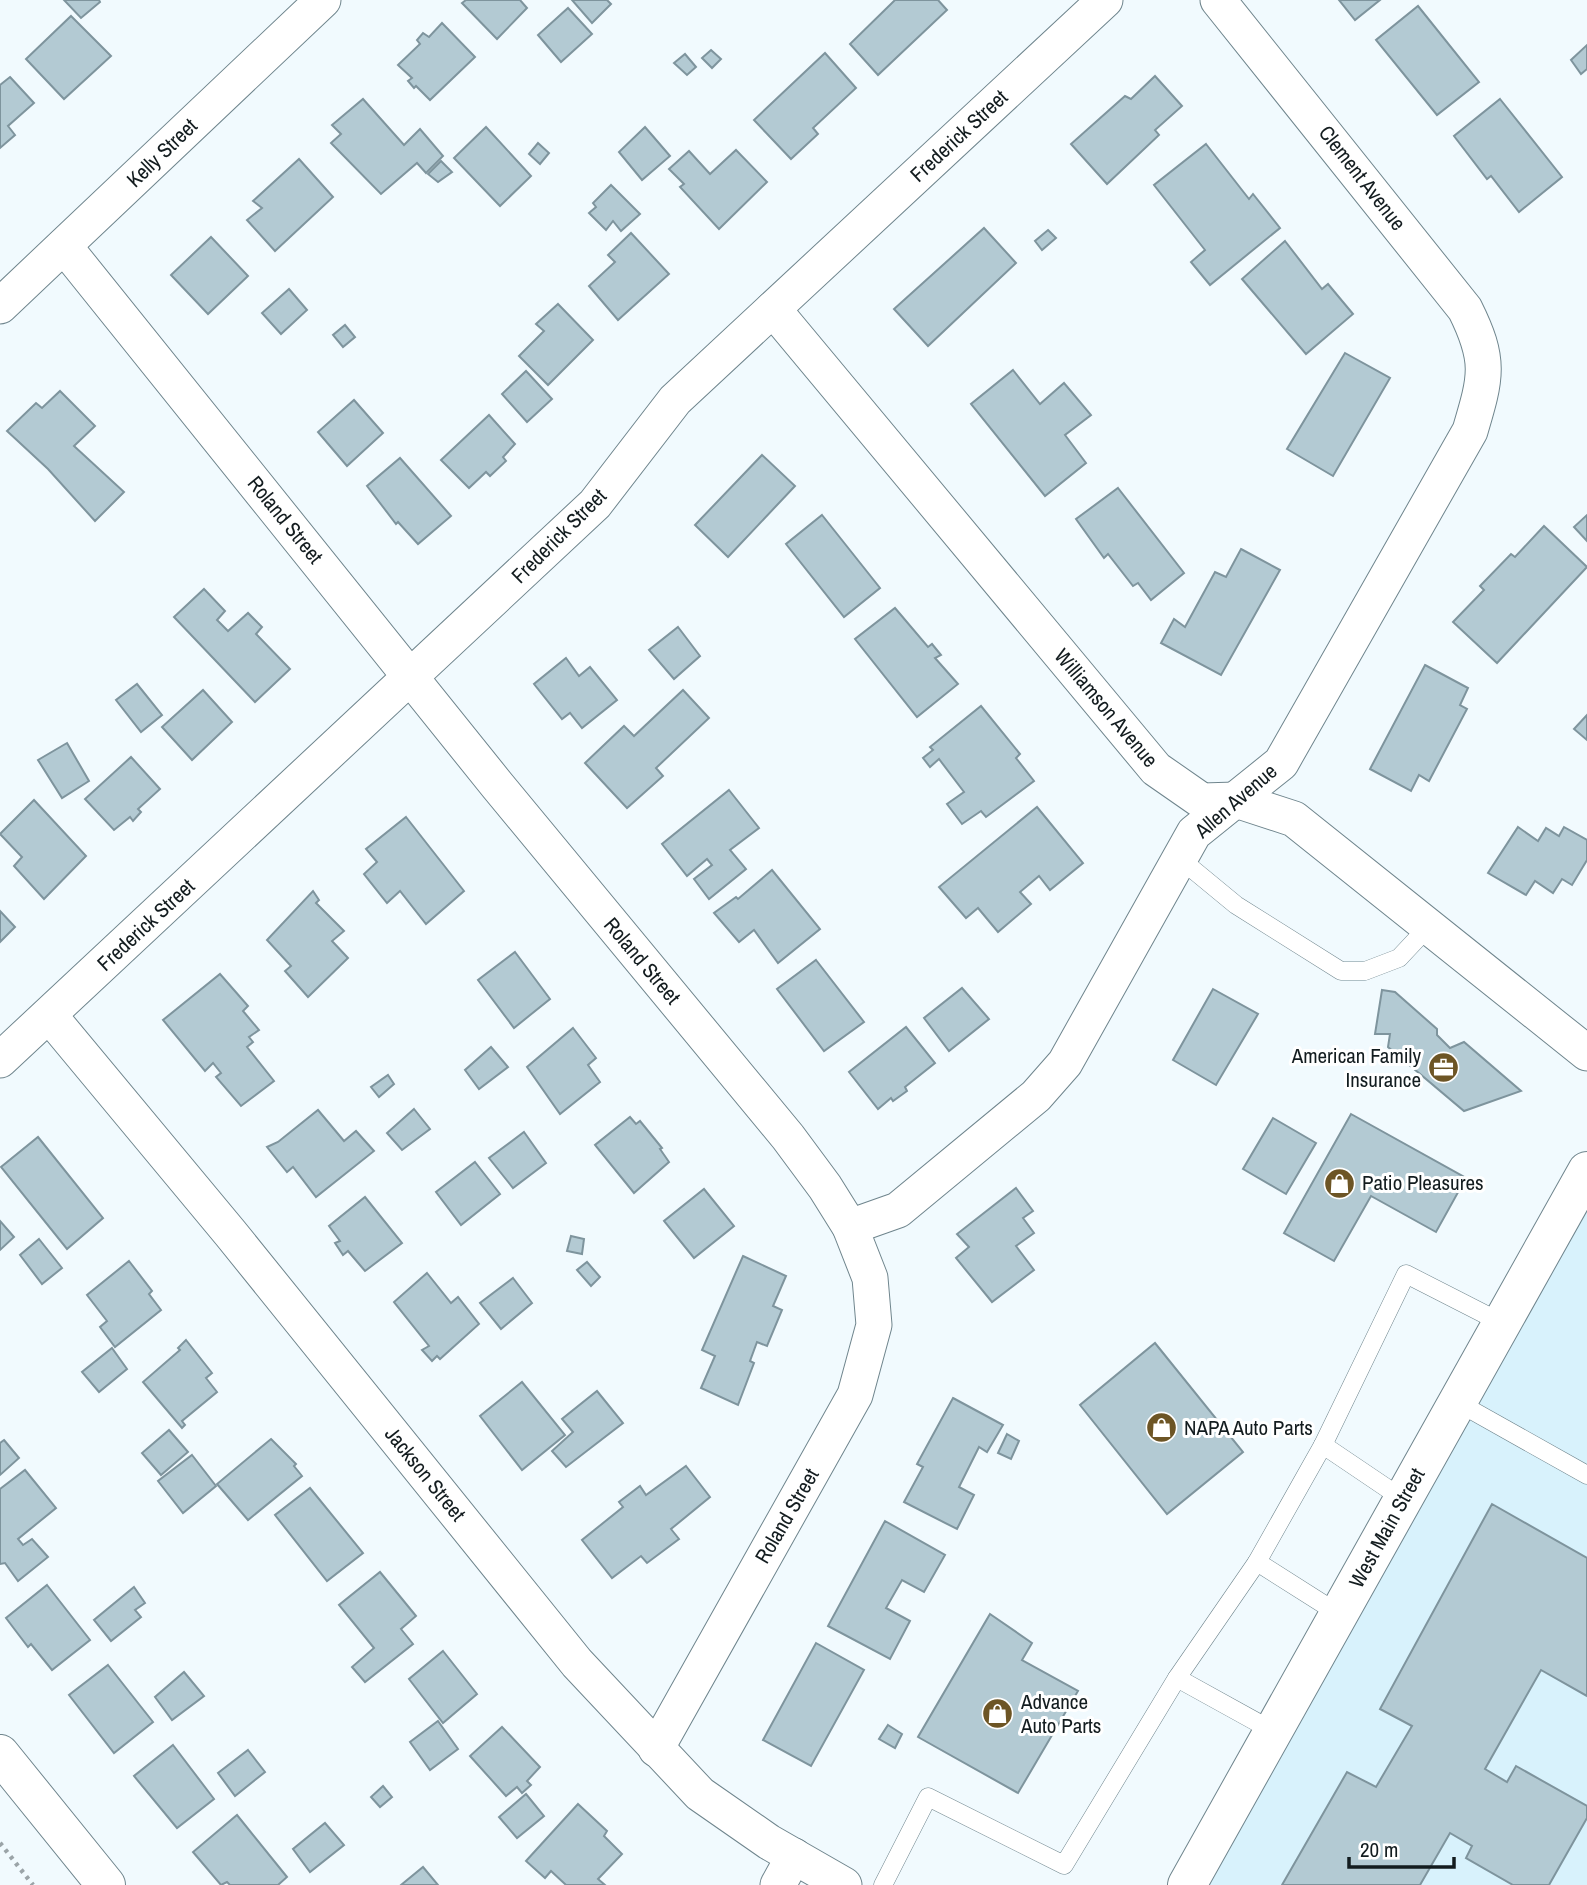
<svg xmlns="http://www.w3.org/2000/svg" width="1587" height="1885" viewBox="0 0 1587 1885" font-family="'Archivo Narrow',sans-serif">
  <rect width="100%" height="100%" fill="#f1fafe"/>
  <path fill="#d8f2fc" d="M1587,1171V1885H1187Z"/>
  <g fill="#b3cad3" stroke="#7e949d" stroke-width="2">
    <path d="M64,0H99L100,2L81,18Z"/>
    <path d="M466,0H520L527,8L497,39L462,3Z"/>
    <path d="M572,0H607L611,4L592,23Z"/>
    <path d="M895,0H938L947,10L878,75L850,44Z"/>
    <path d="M1339,0H1380L1355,20Z"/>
    <path d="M1418,6L1479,82L1437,115L1376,40Z"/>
    <path d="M568,8L592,34L561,62L538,35Z"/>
    <path d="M71,16L111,56L64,99L26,59Z"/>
    <path d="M442,23L475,57L430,100L416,86L414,88L408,81L412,78L398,65L420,44L417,40L423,33L429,37Z"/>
    <path d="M1587,45V69L1581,74L1571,60Z"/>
    <path d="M711,50L721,59L712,68L702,58Z"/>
    <path d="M825,53L856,88L813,128L818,134L791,159L754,120Z"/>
    <path d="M685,54L696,67L687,75L674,63Z"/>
    <path d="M1155,76L1182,106L1155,130L1159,135L1107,184L1071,144L1125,96L1131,99Z"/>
    <path d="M10,77L34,103L8,126L15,135L0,148V85Z"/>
    <path d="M363,99L404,145L420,129L443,156L426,173L417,163L381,194L331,143L341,134L332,125Z"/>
    <path d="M1500,99L1562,177L1519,212L1491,176L1487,179L1454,136Z"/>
    <path d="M486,127L531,176L500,206L454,158Z"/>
    <path d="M645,127L670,156L642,180L619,152Z"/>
    <path d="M538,143L549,153L540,164L529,154Z"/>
    <path d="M1206,144L1249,199L1253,194L1280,228L1210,285L1191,262L1205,250L1154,185Z"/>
    <path d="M736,150L767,182L719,229L680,187L684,184L669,169L689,151L710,174Z"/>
    <path d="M299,159L333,197L275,251L247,220L262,208L253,201Z"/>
    <path d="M441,161L452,172L438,182L428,174Z"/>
    <path d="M611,185L640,214L621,231L613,221L606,230L589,213L596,207L593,203Z"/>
    <path d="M984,228L1016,263L928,346L894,309Z"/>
    <path d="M1048,230L1056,238L1042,250L1035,241Z"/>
    <path d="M631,233L669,274L618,320L589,286L615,262L608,255Z"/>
    <path d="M211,237L248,276L208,314L171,275Z"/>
    <path d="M1285,241L1322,289L1328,284L1353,314L1306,354L1242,279Z"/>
    <path d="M289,289L307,310L281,334L262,313Z"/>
    <path d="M558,304L593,340L548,385L519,356L544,331L536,324Z"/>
    <path d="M345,325L355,337L343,347L333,335Z"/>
    <path d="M1345,353L1390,378L1333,476L1287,449Z"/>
    <path d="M1013,370L1040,404L1064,383L1091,415L1065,435L1086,463L1045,496L971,404Z"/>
    <path d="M526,371L552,399L527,422L502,394Z"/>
    <path d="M60,391L95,426L74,446L124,492L95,521L48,469L7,431L36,403L42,408Z"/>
    <path d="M354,400L383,433L347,466L318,432Z"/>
    <path d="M489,415L515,444L503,457L506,461L490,476L486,472L469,488L441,460Z"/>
    <path d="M762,455L795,486L728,557L695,525Z"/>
    <path d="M400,458L451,516L418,544L398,522L396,524L367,486Z"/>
    <path d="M1118,488L1184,573L1151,600L1138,583L1133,586L1108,554L1104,558L1076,519Z"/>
    <path d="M822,515L880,588L844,617L786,544Z"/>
    <path d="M1587,515V541L1574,527Z"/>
    <path d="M1544,526L1587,567L1497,663L1453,622L1484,590L1480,586L1511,554L1515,557Z"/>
    <path d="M1241,549L1280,570L1221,675L1161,643L1174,619L1185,627L1215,572L1226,577Z"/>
    <path d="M204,589L225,611L217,620L228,631L248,613L262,627L256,634L290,669L255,702L174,617Z"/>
    <path d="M895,608L928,647L932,644L941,655L935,658L958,684L917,717L855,639Z"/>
    <path d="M678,627L700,656L674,679L649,650Z"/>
    <path d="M566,658L579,676L590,667L617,700L582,728L570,713L562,719L534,684Z"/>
    <path d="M1425,665L1468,688L1460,705L1467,709L1429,781L1419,775L1411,791L1370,769Z"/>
    <path d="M137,684L162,715L141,732L116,700Z"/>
    <path d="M203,690L232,722L192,760L162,727Z"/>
    <path d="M683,690L709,718L656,768L663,776L627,808L585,763L624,726L634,736Z"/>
    <path d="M981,706L1020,754L1016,758L1034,781L986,817L981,811L962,824L947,804L964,792L939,759L930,767L923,758L933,750L930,747Z"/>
    <path d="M1587,715V740L1574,729Z"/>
    <path d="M67,743L89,781L62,798L38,760Z"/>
    <path d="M131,757L160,789L138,809L141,812L133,821L130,817L114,830L85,799Z"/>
    <path d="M729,790L759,828L730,850L746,869L709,899L694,879L712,865L707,859L687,876L662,844Z"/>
    <path d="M34,800L86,856L44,899L14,866L22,857L0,834Z"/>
    <path d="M1037,807L1083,863L1050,890L1039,876L1020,892L1031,904L998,932L978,908L966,918L939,887Z"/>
    <path d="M406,817L464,891L426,924L400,891L387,903L364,874L377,862L366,849Z"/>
    <path d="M1518,827L1538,841L1546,828L1559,836L1564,827L1587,840V860L1572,885L1562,879L1553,893L1535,881L1526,895L1488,873Z"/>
    <path d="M772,870L820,929L778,963L754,930L739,942L714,913L736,897L738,899Z"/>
    <path d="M313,891L319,900L316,903L344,931L332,941L348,958L308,997L285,971L291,966L267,940Z"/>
    <path d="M0,911L15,927L0,942Z"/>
    <path d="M515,952L550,999L514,1028L478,980Z"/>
    <path d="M816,960L864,1022L824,1051L777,989Z"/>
    <path d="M220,974L248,1006L243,1011L259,1030L249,1037L253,1042L247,1047L274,1081L241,1106L216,1077L221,1073L213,1063L205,1071L163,1020Z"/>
    <path d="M962,988L989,1019L949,1051L924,1018Z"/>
    <path d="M1213,989L1258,1014L1216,1085L1173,1060Z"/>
    <path d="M1382,990L1395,992L1437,1029V1035L1450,1048L1464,1042L1521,1091L1464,1111L1388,1047L1390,1034H1375Z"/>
    <path d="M906,1027L935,1063L905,1087L907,1091L893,1101L891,1098L878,1109L849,1072Z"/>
    <path d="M573,1028L596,1058L588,1065L600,1082L560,1114L527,1067Z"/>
    <path d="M491,1047L508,1067L479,1089L465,1070Z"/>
    <path d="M388,1075L394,1084L379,1097L371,1087Z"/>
    <path d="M414,1109L430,1129L402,1150L387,1133Z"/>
    <path d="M318,1110L344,1141L356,1131L374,1151L316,1197L293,1167L287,1172L267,1147L278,1142Z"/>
    <path d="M1351,1114L1466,1178L1436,1232L1371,1196L1334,1261L1284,1233Z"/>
    <path d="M630,1117L636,1124L640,1121L662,1148L660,1149L669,1162L634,1193L595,1145Z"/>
    <path d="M1273,1118L1316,1143L1286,1194L1243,1169Z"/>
    <path d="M524,1132L546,1163L513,1188L489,1158Z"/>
    <path d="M38,1137L103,1218L67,1249L1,1167Z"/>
    <path d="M475,1162L500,1194L461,1225L436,1192Z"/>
    <path d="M1016,1188L1033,1211L1023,1218L1034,1233L1016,1246L1034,1270L992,1302L956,1258L969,1247L957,1234Z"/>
    <path d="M704,1189L734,1226L694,1258L664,1221Z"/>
    <path d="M365,1197L402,1243L365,1271L348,1251L343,1255L335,1243L340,1241L329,1226Z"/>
    <path d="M0,1221L14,1237L0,1250Z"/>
    <path d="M571,1236L584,1239L582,1254L567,1251Z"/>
    <path d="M39,1239L62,1268L42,1284L20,1255Z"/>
    <path d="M743,1256L786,1276L773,1306L782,1310L767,1346L757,1342L750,1361L754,1363L738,1405L701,1388L715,1356L702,1350Z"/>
    <path d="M129,1261L152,1291L149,1294L161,1310L115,1347L100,1327L107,1321L87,1295Z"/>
    <path d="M587,1262L600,1277L591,1286L577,1270Z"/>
    <path d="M427,1273L451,1303L458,1297L479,1324L440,1359L437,1356L432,1361L422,1350L429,1346L394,1302Z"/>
    <path d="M513,1278L532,1303L501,1329L480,1303Z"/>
    <path d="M186,1340L212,1373L206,1378L217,1392L182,1421L185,1425L182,1428L143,1382L180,1350L178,1348Z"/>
    <path d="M1155,1343L1243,1452L1167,1514L1080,1405Z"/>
    <path d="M112,1348L127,1369L99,1392L82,1372Z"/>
    <path d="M522,1382L565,1435L522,1470L480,1416Z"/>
    <path d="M597,1391L623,1423L566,1467L552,1451L573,1432L562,1419Z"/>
    <path d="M953,1398L1003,1425L987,1452L979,1447L959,1487L974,1495L957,1529L904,1502L923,1467L917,1464Z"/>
    <path d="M169,1430L188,1452L161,1475L142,1453Z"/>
    <path d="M1007,1434L1019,1441L1011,1459L998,1453Z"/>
    <path d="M271,1439L296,1464L294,1466L302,1476L248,1520L217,1484Z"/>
    <path d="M4,1440L19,1458L0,1475V1443Z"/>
    <path d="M192,1455L216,1486L183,1513L158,1481Z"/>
    <path d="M686,1466L710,1497L671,1529L679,1539L647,1563L641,1556L612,1578L582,1540L623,1507L619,1502L640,1486L646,1495Z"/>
    <path d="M25,1470L56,1508L18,1539L23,1545L32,1539L48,1557L18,1581L5,1563L0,1564V1489Z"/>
    <path d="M310,1488L363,1553L327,1581L275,1515Z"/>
    <path d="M1492,1504L1587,1558V1696L1541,1670L1485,1769L1507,1782L1516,1766L1587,1806V1818L1549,1885H1513L1466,1858L1472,1846L1450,1833L1420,1885H1282L1347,1772L1376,1787L1412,1726L1380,1709Z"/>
    <path d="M885,1521L945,1555L924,1592L902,1580L886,1608L910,1621L890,1659L828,1626Z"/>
    <path d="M380,1572L416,1616L401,1629L413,1644L365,1682L352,1667L374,1648L339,1605Z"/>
    <path d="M47,1585L90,1640L52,1670L31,1644L28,1647L6,1618Z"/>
    <path d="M134,1587L145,1603L135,1610L141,1617L111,1641L94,1620Z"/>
    <path d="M990,1614L1032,1643L1022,1660L1078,1691L1018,1793L918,1737Z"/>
    <path d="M816,1643L864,1670L811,1766L763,1740Z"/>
    <path d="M443,1651L477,1694L443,1723L409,1679Z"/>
    <path d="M108,1665L153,1722L114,1753L69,1695Z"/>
    <path d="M184,1672L204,1696L172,1720L155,1697Z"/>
    <path d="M438,1721L458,1749L430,1770L410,1742Z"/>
    <path d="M888,1725L902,1734L895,1748L879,1739Z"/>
    <path d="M502,1727L540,1767L527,1781L531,1785L522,1793L517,1787L506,1796L470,1756Z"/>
    <path d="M173,1745L214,1799L177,1828L134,1776Z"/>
    <path d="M248,1750L265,1772L235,1796L218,1773Z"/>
    <path d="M383,1786L392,1797L380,1807L371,1797Z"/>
    <path d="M526,1794L544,1816L517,1838L499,1817Z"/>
    <path d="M578,1804L607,1831L604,1836L622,1854L598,1879L605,1885H566L551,1871L545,1878L526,1861Z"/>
    <path d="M237,1815L287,1877L278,1885H230L227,1882L221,1885L193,1852Z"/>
    <path d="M325,1823L344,1845L310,1872L293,1849Z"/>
    <path d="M423,1867L438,1885H401Z"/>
  </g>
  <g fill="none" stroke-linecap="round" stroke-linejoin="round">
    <defs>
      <g id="lane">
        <path d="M1179,858L1236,905L1341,971H1365L1399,958L1429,926"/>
        <path d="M1457,1402L1587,1475"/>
        <path d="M1323,1445L1406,1274L1502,1323"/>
        <path d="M1257,1562L1323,1445L1403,1499"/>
        <path d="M1177,1678L1257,1562L1339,1614"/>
        <path d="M883,1885L928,1797L1064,1865L1177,1678L1273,1731"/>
      </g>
      <g id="street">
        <path d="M64,246L497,785L788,1137L825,1187L850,1227L870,1278L874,1325L855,1395L656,1749"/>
        <path d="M0,306L323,0"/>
        <path d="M773,309L1156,769L1202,801L1236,800L1294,819L1587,1053"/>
        <path d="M49,1015L231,1234L577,1663L700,1794L769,1842L844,1885"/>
        <path d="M0,1060L595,504L675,400L1105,0"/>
        <path d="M850,1227L898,1210L1036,1096L1065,1063L1194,833L1281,763L1470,431C1486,377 1491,361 1465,309L1218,0"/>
        <path d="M778,1885L794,1856"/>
      </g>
      <g id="secondary">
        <path d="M0,1754L106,1885"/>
        <path d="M1187,1885L1587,1171"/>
      </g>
    </defs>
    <use href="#lane" stroke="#6f858d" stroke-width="19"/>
    <use href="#street" stroke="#6f858d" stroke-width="37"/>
    <use href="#secondary" stroke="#6f858d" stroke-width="40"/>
    <path stroke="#9ba4a8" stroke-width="4.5" stroke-dasharray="3.5 5" stroke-linecap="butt" d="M0,1843L33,1885"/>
    <use href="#lane" stroke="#fff" stroke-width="18"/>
    <use href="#street" stroke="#fff" stroke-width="35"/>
    <use href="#secondary" stroke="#fff" stroke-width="38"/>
  </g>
  <defs>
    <symbol id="office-disc" viewBox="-11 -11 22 22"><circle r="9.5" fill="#6d5525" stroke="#fff"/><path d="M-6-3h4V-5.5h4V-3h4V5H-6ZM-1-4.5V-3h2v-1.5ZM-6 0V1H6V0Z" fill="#fff"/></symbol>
    <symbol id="shop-disc" viewBox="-11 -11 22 22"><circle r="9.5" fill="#6d5525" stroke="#fff"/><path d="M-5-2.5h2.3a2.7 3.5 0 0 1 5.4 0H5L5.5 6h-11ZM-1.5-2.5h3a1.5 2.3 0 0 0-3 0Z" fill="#fff"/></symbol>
  </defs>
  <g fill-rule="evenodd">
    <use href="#office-disc" x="1426" y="1050" width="35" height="35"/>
    <use href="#shop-disc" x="1322" y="1166" width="35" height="35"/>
    <use href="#shop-disc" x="1144" y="1410" width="35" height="35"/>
    <use href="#shop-disc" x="980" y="1696" width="35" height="35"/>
  </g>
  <g text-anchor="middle" stroke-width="6" stroke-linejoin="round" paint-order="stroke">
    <g font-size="21" fill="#131c1f" stroke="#fff">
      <text transform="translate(959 136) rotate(-43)" y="7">Frederick Street</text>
      <text transform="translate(162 153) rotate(-44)" y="7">Kelly Street</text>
      <text transform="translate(1362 178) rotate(52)" y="7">Clement Avenue</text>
      <text transform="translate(285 520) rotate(51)" y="7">Roland Street</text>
      <text transform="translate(559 536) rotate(-45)" y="7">Frederick Street</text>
      <text transform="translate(1106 708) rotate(50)" y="7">Williamson Avenue</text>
      <text transform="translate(1236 801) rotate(-41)" y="7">Allen Avenue</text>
      <text transform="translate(146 925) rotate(-43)" y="7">Frederick Street</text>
      <text transform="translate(642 961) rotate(50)" y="7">Roland Street</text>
      <text transform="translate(425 1474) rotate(51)" y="7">Jackson Street</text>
      <text transform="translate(787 1516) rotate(-60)" y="7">Roland Street</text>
      <text transform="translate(1387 1528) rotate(-61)" y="7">West Main Street</text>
    </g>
    <g font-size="21" fill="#131c1f" stroke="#fff" text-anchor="start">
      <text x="1421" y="1063" text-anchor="end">American Family<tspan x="1421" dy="24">Insurance</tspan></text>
      <text x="1362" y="1190">Patio Pleasures</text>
      <text x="1184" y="1435">NAPA Auto Parts</text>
      <text x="1021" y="1709">Advance<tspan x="1021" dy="24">Auto Parts</tspan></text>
    </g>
  </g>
  <path d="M1349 1857v10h105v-10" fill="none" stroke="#131c1f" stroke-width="3.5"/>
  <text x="1360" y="1857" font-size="21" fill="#131c1f" stroke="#ffffff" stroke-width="5" paint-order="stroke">20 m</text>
</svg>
